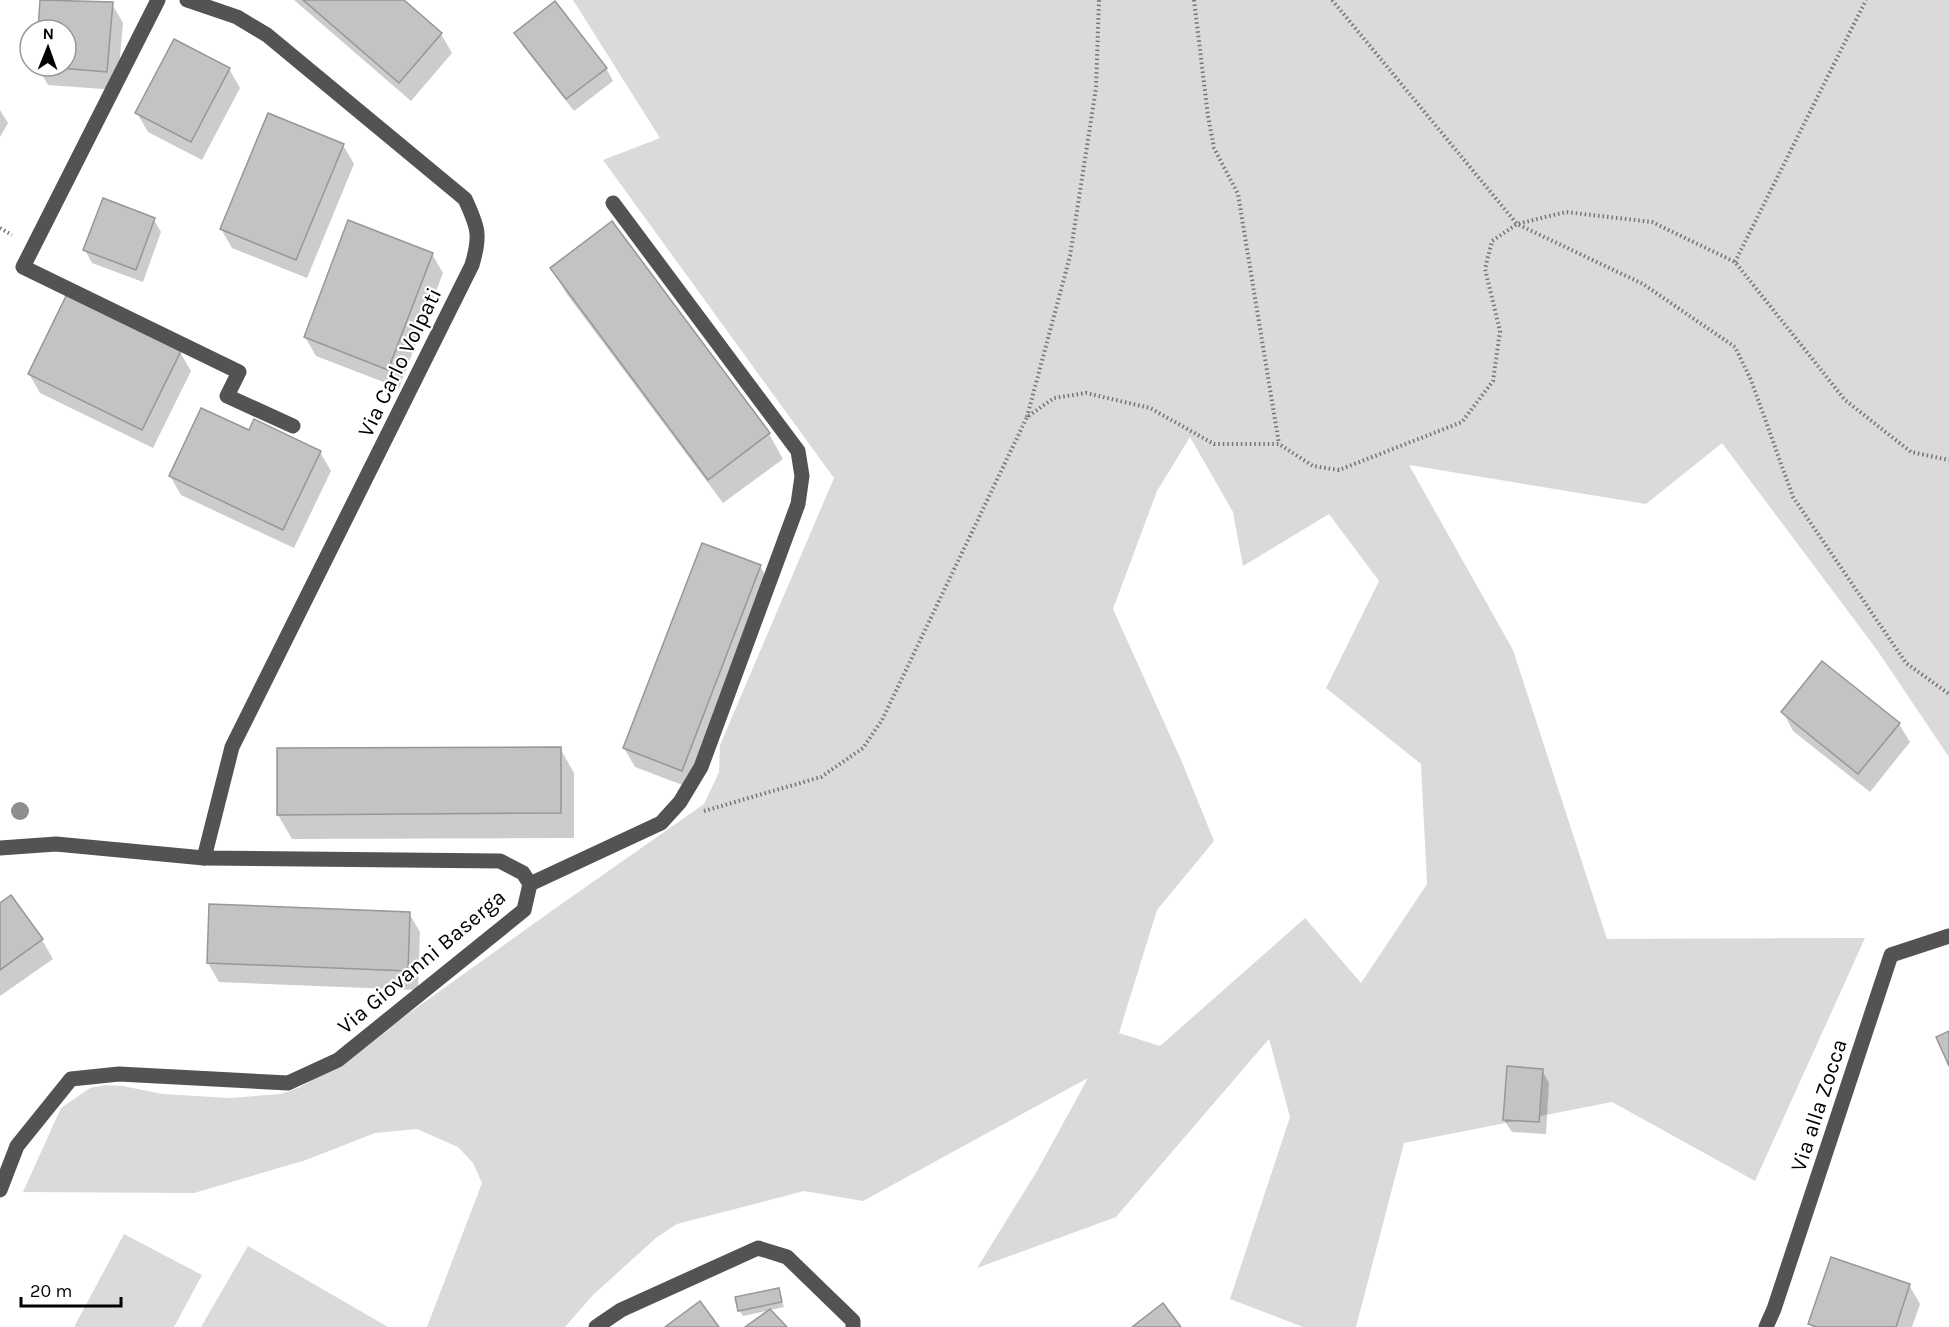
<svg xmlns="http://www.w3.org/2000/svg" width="1949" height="1327" viewBox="0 0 1949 1327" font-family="Karla,sans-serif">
  <rect width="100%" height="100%" fill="#fff"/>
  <g fill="#dadada" fill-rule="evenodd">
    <path d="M573,0H1949V757L1877,650L1722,443L1646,504L1409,465L1513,650L1607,939L1865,938L1755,1181L1612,1102L1404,1143L1356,1327H1303L1230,1299L1290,1117L1269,1039L1116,1217L977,1268L1037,1171L1088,1078L863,1201L804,1191L677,1224L657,1237L593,1295L565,1327H427L482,1183L473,1163L458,1147L417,1129L375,1133L306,1160L194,1193L23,1192L61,1108L90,1088L105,1085L123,1086L162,1094L230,1098L281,1094L298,1088L327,1072L550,912L704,804L719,772L720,745L834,478L603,160L660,138ZM1190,437L1233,512L1243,566L1329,514L1379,581L1326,688L1421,764L1427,884L1361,983L1305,918L1160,1046L1119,1033L1157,910L1214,841L1182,762L1113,609L1157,491Z"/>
    <path d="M124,1234L202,1275L174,1327H74Z"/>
    <path d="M248,1246L388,1327H201Z"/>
  </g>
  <g fill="#0003">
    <path d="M42,0L112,4L123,23L117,90L48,85L37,66H66V30H40Z"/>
    <path d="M294,0H402L441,34L452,53L411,101Z"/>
    <path d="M516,33L606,68L613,81L574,111L523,46Z"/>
    <path d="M229,69L240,88L202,160L148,132L137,113Z"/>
    <path d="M0,110L8,123L0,137Z"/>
    <path d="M343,145L354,164L307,278L232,248L221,229Z"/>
    <path d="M154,220L161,232L143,282L92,263L85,250Z"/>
    <path d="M612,223L769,434L783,459L723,503L566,293L552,268Z"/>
    <path d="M432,254L443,273L399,388L316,356L305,337Z"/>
    <path d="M180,352L191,371L153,448L40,393L29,374Z"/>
    <path d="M249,432L320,452L331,471L294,548L181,495L170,476Z"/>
    <path d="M760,566L771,585L693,789L635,767L624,748Z"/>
    <path d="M1783,712L1899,724L1910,742L1870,792L1793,731Z"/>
    <path d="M560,748L574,773V838L292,839L278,815Z"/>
    <path d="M0,905L42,940L53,959L0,996Z"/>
    <path d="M409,913L420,932L418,990L219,982L208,963Z"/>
    <path d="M1542,1070L1549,1083L1546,1134L1512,1132L1504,1120Z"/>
    <path d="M1909,1285L1920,1304L1912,1327H1812L1810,1324Z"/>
    <path d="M778,1290L784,1307L743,1316L739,1310Z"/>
  </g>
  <g fill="#c3c3c3" stroke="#979797" stroke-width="1.5">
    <path d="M40,0L113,2L107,72L36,66H66V30H38Z"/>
    <path d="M303,0H404L442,33L399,83Z"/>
    <path d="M555,1L607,68L566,99L514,33Z"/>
    <path d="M174,39L230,68L191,142L135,113Z"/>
    <path d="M268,113L344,144L296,260L220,229Z"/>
    <path d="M103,198L155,218L136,270L83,250Z"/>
    <path d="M348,220L433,253L388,370L304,337Z"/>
    <path d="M612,221L770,433L708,480L550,268Z"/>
    <path d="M67,294L181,351L142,430L28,374Z"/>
    <path d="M201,408L249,430L254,419L321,451L283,530L169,476Z"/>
    <path d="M702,543L761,565L682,771L623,748Z"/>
    <path d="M1822,661L1900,723L1858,774L1781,712Z"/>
    <path d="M561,747V813L277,815V748Z"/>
    <path d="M11,895L43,939L0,970V903Z"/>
    <path d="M209,904L410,912L408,971L207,963Z"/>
    <path d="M1949,1031V1066L1936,1037Z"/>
    <path d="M1507,1066L1543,1069L1539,1122L1503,1120Z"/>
    <path d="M1831,1257L1910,1284L1896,1327H1817L1808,1324Z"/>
    <path d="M779,1288L782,1302L738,1311L735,1297Z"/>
    <path d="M700,1301L719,1327H665Z"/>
    <path d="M1163,1303L1181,1327H1132Z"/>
    <path d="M770,1309L787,1327H745Z"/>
  </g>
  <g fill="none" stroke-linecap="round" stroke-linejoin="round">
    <g stroke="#757575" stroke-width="4" stroke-dasharray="1.5 3" stroke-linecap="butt">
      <path d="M1194,0L1208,116L1214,148L1238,194L1279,444"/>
      <path d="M1332,0L1517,224L1643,284L1735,347L1751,380L1793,497L1906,663L1949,694"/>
      <path d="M0,228L12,235"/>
      <path d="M1735,262L1866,0"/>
      <path d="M1027,417L1070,256L1096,88L1099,0"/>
      <path d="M704,811L821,777L863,748L882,720L1027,417L1054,398L1086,393L1150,408L1214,444H1279L1313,466L1339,470L1462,422L1493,381L1500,331L1485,269L1492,241L1517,224L1566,212L1652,222L1735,262L1845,400L1911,452L1949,460"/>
    </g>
    <g stroke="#535353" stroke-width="15">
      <path d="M158,0L23,267L239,372L227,396L293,426"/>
      <path d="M187,0L237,17L267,35L465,199C478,227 481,235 472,265L232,747L204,858"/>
      <path d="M0,848L56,844L204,858L500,861L523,873L530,884L524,910L338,1060L288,1083L119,1074L71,1079L17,1146L0,1190"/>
      <path d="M530,884L661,823L680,802L701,767L798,504L802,476L798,451L613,203"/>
      <path d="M596,1327L621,1310L758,1248L787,1257L853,1321V1327"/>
      <path d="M1766,1327L1774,1309L1891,955L1949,936"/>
    </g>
  </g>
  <circle fill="#8e8e8e" cx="20" cy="811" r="9"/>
  <g text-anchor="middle" stroke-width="4.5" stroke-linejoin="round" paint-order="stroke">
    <g font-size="22" fill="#000" stroke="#fff">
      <text transform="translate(399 362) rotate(-64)" y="8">Via Carlo Volpati</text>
      <text transform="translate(421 961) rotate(-40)" y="8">Via Giovanni Baserga</text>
      <text transform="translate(1818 1105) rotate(-72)" y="8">Via alla Zocca</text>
    </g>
  </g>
  <g transform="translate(48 48) rotate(1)"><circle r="28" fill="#ffffff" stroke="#999999" stroke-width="1.5"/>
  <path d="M0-4.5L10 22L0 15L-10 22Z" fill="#000000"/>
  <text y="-9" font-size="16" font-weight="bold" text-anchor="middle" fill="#000000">N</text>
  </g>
  <path d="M21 1297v9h100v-9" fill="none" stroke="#000000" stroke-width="3"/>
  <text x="30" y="1297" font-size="18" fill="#000000" stroke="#ffffff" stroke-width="4.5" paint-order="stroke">20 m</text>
</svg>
